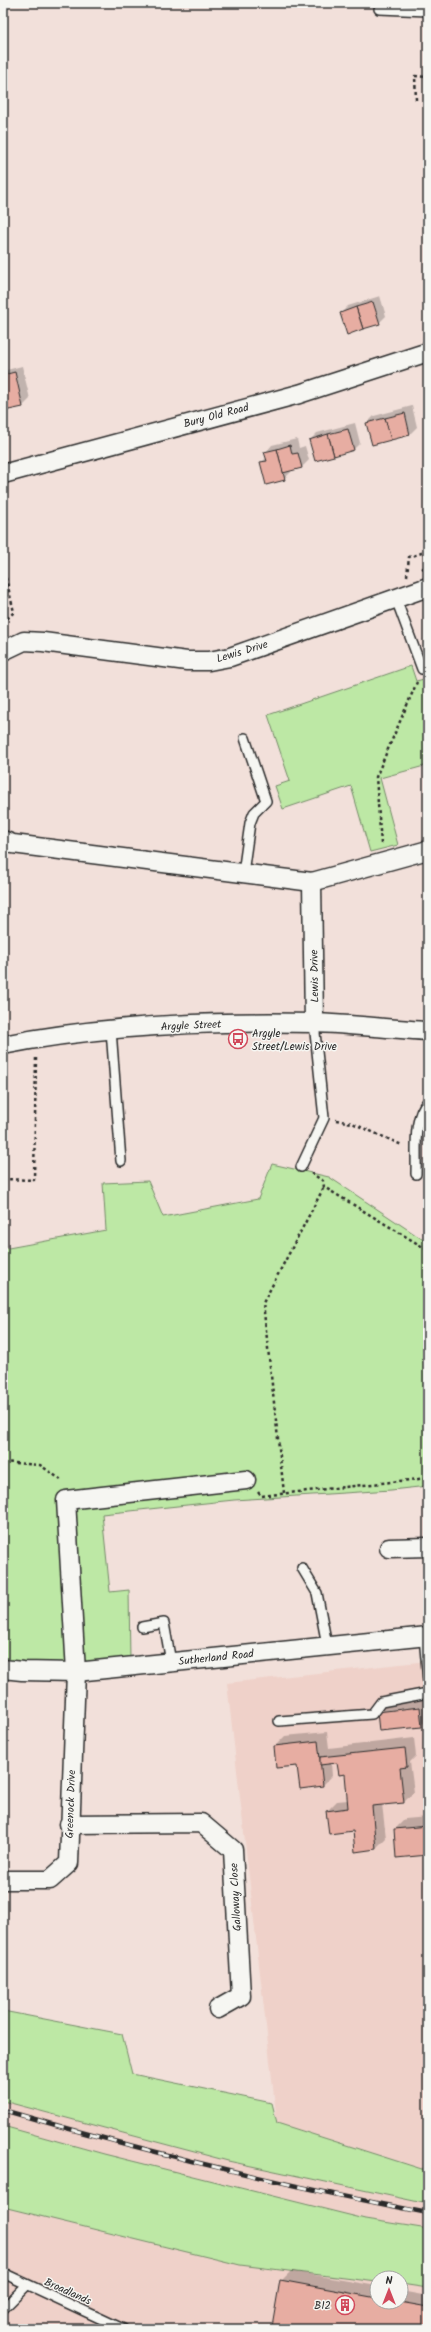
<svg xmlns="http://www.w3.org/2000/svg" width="431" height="2332" viewBox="0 0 431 2332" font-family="Kalam,sans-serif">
  <rect width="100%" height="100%" fill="#f2e0da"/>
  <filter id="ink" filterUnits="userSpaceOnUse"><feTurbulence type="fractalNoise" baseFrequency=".025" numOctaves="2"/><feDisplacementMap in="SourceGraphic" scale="8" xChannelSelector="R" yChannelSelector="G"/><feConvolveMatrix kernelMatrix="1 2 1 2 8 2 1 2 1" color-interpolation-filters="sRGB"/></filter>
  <g filter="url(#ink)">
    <g fill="#efd1c9">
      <path d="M428,1661V2171L277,2123L227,1683Z"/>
      <path d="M3,2101L228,2161L428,2204V2229L365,2219L104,2154L3,2126Z"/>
      <path d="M3,2207L240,2265L377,2282V2302H401V2284L428,2288V2329H3Z"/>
    </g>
    <g fill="#bde8a5" stroke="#748a68">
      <path d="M411,666L416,681L424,679L428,691V765L380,778L398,845L370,852L351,786L283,809L275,786L290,781L268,715Z"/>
      <path d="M272,1164L329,1177L428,1243V1486L391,1490L234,1500L102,1514L110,1592L129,1590L130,1661L69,1664L3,1660V1249L106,1230L103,1183L148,1181L163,1217L258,1199Z"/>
      <path d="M3,2011L122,2034L132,2074L272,2103L277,2123L428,2171V2204L228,2161L3,2101Z"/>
      <path d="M3,2126L104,2154L365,2219L428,2229V2288L401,2284V2278H377V2282L240,2265L3,2207Z"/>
    </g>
    <g fill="#0003">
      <path d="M380,296L386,316L379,323L341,313L348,306Z"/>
      <path d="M22,366L30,399L23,406L3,411V371Z"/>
      <path d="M412,406L417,427L410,434L372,443L367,423L374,416Z"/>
      <path d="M355,423L360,443L353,450L310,440L317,433Z"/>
      <path d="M297,439L299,448L305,446L309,460L302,467L291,470V472L284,479L261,463L267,457L266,452L272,445Z"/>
      <path d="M428,1698V1719L421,1726L378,1712L388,1702Z"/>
      <path d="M327,1732L329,1748L414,1738L416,1756L410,1762L414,1792L404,1802L382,1804L386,1838L376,1848L356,1850L354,1830L327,1811L337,1801L348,1800L345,1773L338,1762L331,1763L332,1776L322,1786L275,1746L285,1736Z"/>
      <path d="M428,1817V1854L395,1829L405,1819Z"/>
      <path d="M291,2271L377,2286V2302H401V2291L428,2296V2329H286L273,2327L281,2281Z"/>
    </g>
    <g fill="#e7ada2" stroke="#2b2b2b">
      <path d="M373,302L380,324L363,329L356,307Z"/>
      <path d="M356,307L363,329L347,335L340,313Z"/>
      <path d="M15,372L23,407L4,411L3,375Z"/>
      <path d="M405,413L410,435L391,440L385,418Z"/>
      <path d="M385,418L391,440L372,445L366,423Z"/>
      <path d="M348,429L354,450L334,456L328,434Z"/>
      <path d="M328,434L334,456L315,461L309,440Z"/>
      <path d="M290,445L292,454L298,453L302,468L283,473L277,449Z"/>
      <path d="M277,449L285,480L266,485L260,462L267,461L264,452Z"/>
      <path d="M420,1707L422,1727L379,1731L377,1712Z"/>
      <path d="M318,1741L323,1786L300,1789L297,1766L276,1768L274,1746Z"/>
      <path d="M405,1748L407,1767L400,1768L404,1803L372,1806L376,1849L355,1852L353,1831L329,1834L326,1811L348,1808L345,1774L339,1775L337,1763L320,1765V1757Z"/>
      <path d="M428,1826V1855L396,1858L394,1829Z"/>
      <path d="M280,2280L377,2298V2302H400L428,2307V2329L272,2327Z"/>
    </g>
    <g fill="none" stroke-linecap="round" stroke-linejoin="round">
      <defs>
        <g id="service">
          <path d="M379,9L428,11"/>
          <path d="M396,599L422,669L428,667"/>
          <path d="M243,873L250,823L254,813L266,801L245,738"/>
          <path d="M111,1030L121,1161"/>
          <path d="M301,1167L324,1118L314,1023"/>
          <path d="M416,1174C417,1151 412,1118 428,1101"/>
          <path d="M302,1568L317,1593L327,1645"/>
          <path d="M142,1627L164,1623L171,1662"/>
          <path d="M424,1636L428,1682"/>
          <path d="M279,1721L372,1714L381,1702L428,1693"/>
          <path d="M3,2273L123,2329"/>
          <path d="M3,2309L27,2285"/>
        </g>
        <g id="minor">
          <path d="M3,474L299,394L428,352"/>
          <path d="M3,651L24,641L43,642L187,661H209L230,657L428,587"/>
          <path d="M3,840L13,844L312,882L428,850"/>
          <path d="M312,882L314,1023"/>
          <path d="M3,1045C104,1025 210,1021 313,1023C351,1024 390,1029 428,1031"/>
          <path d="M389,1548L428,1547"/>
          <path d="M3,1669L22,1671L76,1672L428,1636"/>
          <path d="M69,1824L201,1823L233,1850L241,1996L218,2009"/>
          <path d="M3,1880H50L69,1863L76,1672L66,1500L246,1480"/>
        </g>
      </defs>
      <use href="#service" stroke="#2b2b2b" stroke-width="12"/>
      <use href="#minor" stroke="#2b2b2b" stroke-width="21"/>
      <g stroke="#2b2b2b" stroke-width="2.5" stroke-dasharray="3 3" stroke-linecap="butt">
        <path d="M416,100L415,76L428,77"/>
        <path d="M3,566L14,612L3,623"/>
        <path d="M422,569L428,565"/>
        <path d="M407,576L409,557L428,551"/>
        <path d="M381,844L376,777L417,682"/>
        <path d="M336,1120L352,1123L402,1145"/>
        <path d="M311,1173L323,1181L324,1187L428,1250"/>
        <path d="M3,1179L34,1180L36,1057"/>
        <path d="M3,1462L40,1465L60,1479L61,1483"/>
        <path d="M258,1492L261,1496L428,1478"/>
        <path d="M284,1493L263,1303L324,1187"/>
      </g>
      <use href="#service" stroke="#f6f6f2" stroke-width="9"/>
      <use href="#minor" stroke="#f6f6f2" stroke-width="18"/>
      <defs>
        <path id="rail" d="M3,2110C144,2151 284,2186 428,2213"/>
      </defs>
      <use href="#rail" stroke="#2b2b2b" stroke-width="4.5"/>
      <use href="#rail" stroke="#f6f6f2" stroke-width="3" stroke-dasharray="9" stroke-linecap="butt"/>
    </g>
  </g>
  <defs>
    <symbol id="bus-ring" viewBox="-11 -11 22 22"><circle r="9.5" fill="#f6f6f2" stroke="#d1495b" stroke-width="1.5"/><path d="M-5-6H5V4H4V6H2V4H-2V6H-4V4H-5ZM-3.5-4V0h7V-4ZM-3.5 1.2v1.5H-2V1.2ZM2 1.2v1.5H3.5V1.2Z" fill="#d1495b"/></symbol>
    <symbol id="building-ring" viewBox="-11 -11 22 22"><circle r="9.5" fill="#f6f6f2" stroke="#d1495b" stroke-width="1.5"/><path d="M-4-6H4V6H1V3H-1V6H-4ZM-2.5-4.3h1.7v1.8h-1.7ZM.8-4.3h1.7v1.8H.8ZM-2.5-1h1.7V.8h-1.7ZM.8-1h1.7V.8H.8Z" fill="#d1495b"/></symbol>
  </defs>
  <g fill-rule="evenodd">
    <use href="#bus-ring" x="227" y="1028" width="22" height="22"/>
    <use href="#building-ring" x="334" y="2294" width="22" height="22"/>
  </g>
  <g text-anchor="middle" stroke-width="3" stroke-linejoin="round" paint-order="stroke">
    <g font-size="11" fill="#2b2b2b" stroke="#f6f6f2">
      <text transform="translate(216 415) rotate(-15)" y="4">Bury Old Road</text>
      <text transform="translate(242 651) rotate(-17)" y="4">Lewis Drive</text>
      <text transform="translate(314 976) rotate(-91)" y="4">Lewis Drive</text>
      <text transform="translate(191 1025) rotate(-3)" y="4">Argyle Street</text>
      <text transform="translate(216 1657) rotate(-6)" y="4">Sutherland Road</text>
      <text transform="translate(70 1804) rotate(-88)" y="4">Greenock Drive</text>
      <text transform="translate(235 1897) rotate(-93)" y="4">Galloway Close</text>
      <text transform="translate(68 2291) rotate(24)" y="4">Broadlands</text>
    </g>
    <g font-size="11" fill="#2b2b2b" stroke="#f6f6f2" text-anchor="start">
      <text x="252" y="1037">Argyle<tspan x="252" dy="13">Street/Lewis Drive</tspan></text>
      <text x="331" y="2309" text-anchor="end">B12</text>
    </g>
  </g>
  <rect width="431" height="2332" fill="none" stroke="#f6f6f2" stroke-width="16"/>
  <rect x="8" y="8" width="415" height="2316" fill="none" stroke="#2b2b2b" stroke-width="1.5" filter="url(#ink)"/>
  <g transform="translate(389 2290)"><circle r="19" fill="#f6f6f2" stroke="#a5a5a2"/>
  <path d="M0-3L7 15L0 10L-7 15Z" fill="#d1495b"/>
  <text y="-6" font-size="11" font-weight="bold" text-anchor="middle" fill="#2b2b2b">N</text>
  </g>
</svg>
